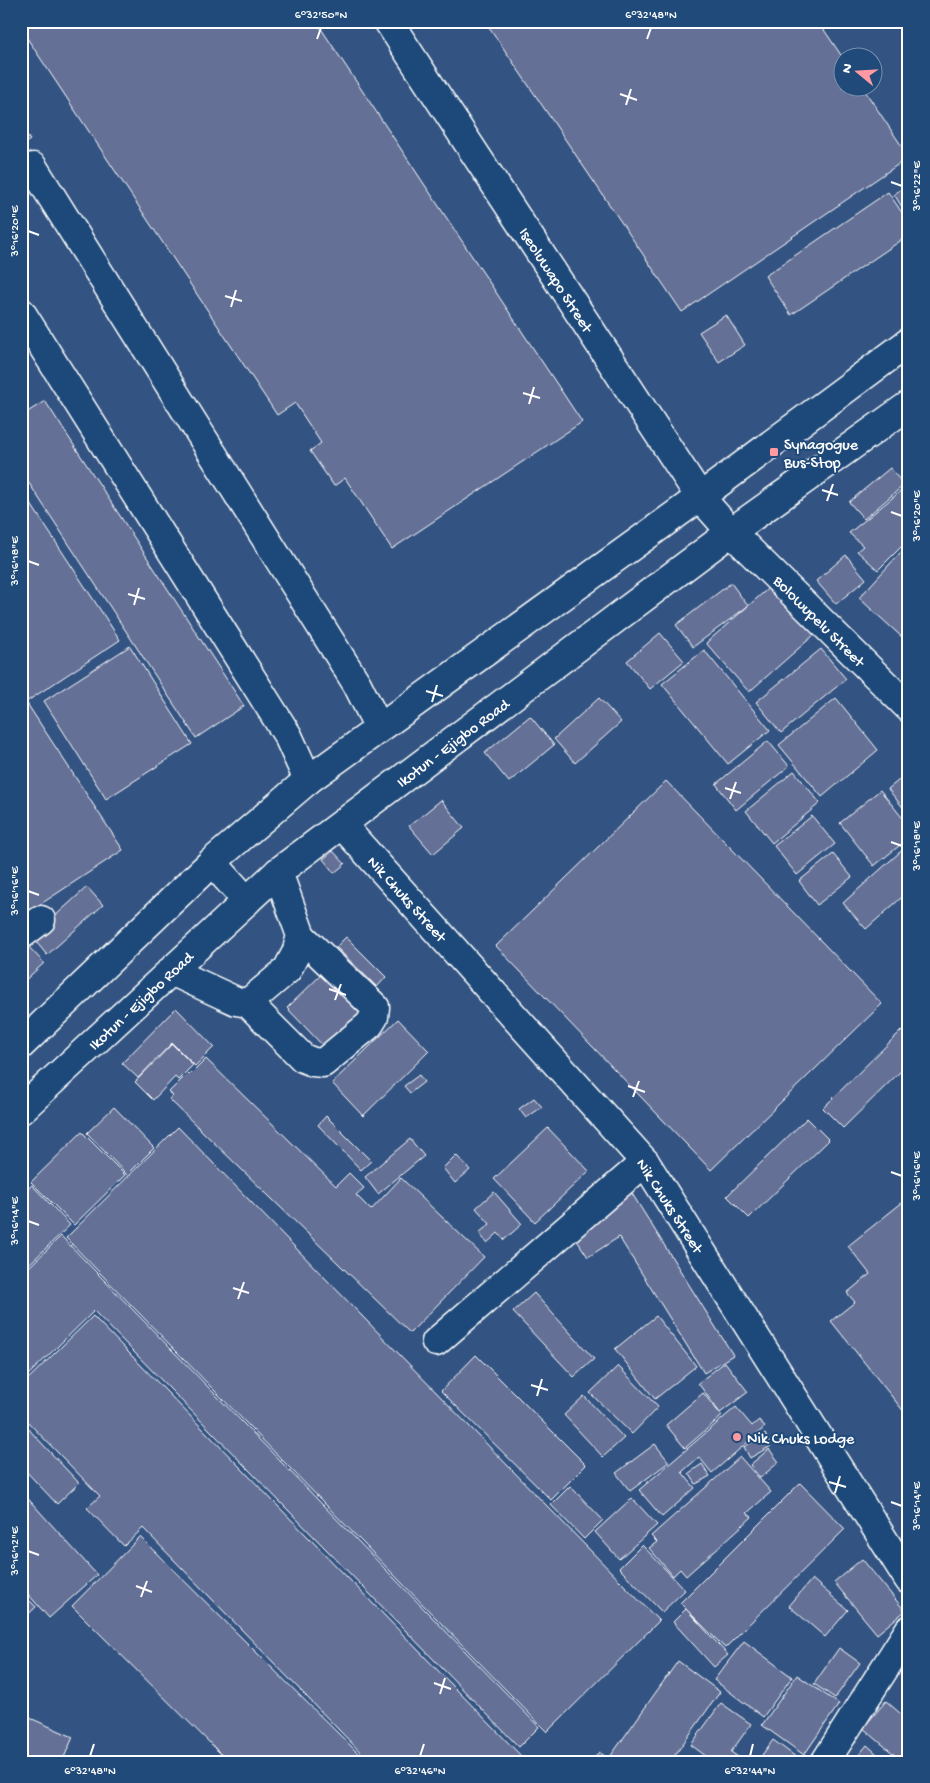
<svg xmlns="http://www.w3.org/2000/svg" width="930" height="1783" viewBox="0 0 930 1783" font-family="'Gochi Hand',sans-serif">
  <rect width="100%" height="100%" fill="#335482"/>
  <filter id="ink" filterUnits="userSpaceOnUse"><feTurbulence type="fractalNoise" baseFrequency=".02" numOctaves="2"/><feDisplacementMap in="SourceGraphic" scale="10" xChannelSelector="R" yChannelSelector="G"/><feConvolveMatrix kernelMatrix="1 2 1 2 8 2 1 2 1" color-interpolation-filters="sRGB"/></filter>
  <g filter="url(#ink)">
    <g fill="#656f96" stroke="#fff">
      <path d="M21,21H316L582,422L392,549L345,478L334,486L310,451L321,443L295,403L277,415L21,29Z"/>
      <path d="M485,21H818L843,58L842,88H863L909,157L682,312Z"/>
      <path d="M896,21H909V42Z"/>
      <path d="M21,128L30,140L21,146Z"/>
      <path d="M909,184V217H908L894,194Z"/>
      <path d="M888,192L909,223V235L791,315L765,276Z"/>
      <path d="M726,315L745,345L719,362L699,332Z"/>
      <path d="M45,401L244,706L196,738L21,471V416Z"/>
      <path d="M890,468L904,485L864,519L849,502Z"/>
      <path d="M907,486L909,488V539L878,570L857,551L863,546L849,533Z"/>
      <path d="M21,489L120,640L26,702L123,850L21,917Z"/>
      <path d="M909,543V632L903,638L859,598Z"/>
      <path d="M846,555L866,579L836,604L816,581Z"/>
      <path d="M731,583L748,606L693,647L676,625Z"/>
      <path d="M772,585L815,634L749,692L706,643Z"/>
      <path d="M660,633L684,661L650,689L627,661Z"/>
      <path d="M130,646L192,744L106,799L44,701Z"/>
      <path d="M821,649L846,679L781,733L756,702Z"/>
      <path d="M704,650L770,730L728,764L662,684Z"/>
      <path d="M599,698L621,722L575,763L554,739Z"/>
      <path d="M836,698L878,750L822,797L779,745Z"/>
      <path d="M530,716L554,745L509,782L485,753Z"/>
      <path d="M768,741L789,766L736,810L716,784Z"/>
      <path d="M794,771L820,803L772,843L746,811Z"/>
      <path d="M909,772V815L888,789Z"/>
      <path d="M666,781L882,1004L711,1170L496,946Z"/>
      <path d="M880,790L909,826V838L874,866L840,823Z"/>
      <path d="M441,800L464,828L433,854L409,826Z"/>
      <path d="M812,816L835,844L797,875L774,846Z"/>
      <path d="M909,844V891L866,929L843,903Z"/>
      <path d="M333,851L345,864L334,873L323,859Z"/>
      <path d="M833,854L852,877L817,905L799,881Z"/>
      <path d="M87,887L103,905L47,955L32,937Z"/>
      <path d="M909,923V936L902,929Z"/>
      <path d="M346,937L386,977L377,987L336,947Z"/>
      <path d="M24,942L44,963L21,984V944Z"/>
      <path d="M327,969L368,1012L328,1051L287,1008Z"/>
      <path d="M176,1008L214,1047L195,1066L172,1043L138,1078L122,1063Z"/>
      <path d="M398,1019L429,1051L363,1116L332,1083Z"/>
      <path d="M903,1029L909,1035V1063L843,1128L823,1108Z"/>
      <path d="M172,1044L193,1065L178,1080L175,1077L153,1100L135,1082Z"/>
      <path d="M206,1059L336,1186L349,1173L364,1188L356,1195L371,1210L401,1178L484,1257L410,1333L169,1099L173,1096L169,1092L188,1073L190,1075Z"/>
      <path d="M419,1075L424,1082L410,1093L404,1086Z"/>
      <path d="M534,1098L542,1107L526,1118L519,1109Z"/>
      <path d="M114,1107L154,1148L127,1175L87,1133Z"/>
      <path d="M326,1116L371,1161L361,1170L318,1125Z"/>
      <path d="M807,1118L829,1140L749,1218L727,1196Z"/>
      <path d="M178,1127L659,1621L547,1732L66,1238Z"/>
      <path d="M548,1128L589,1171L535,1222L494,1179Z"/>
      <path d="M82,1132L125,1175L74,1225L31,1182Z"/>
      <path d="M410,1139L424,1156L378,1194L365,1177Z"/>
      <path d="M456,1155L470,1170L455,1183L443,1168Z"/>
      <path d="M32,1185L70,1225L21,1272V1195Z"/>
      <path d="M494,1192L522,1224L504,1240L498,1233L487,1243L479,1233L490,1224L476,1208Z"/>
      <path d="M631,1192L733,1355L704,1373L619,1237L588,1257L570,1230Z"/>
      <path d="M909,1197V1418L831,1321L855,1302L847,1293L870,1274L848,1246Z"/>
      <path d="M61,1236L539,1727L519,1747L94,1311L21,1382V1275Z"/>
      <path d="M534,1293L594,1359L574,1377L513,1312Z"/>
      <path d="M93,1316L527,1762H370L143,1528L124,1546L87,1508L100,1496L21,1415V1386Z"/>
      <path d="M656,1316L696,1366L655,1399L615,1349Z"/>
      <path d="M476,1355L586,1465L551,1500L441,1391Z"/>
      <path d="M725,1362L748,1392L720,1413L698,1383Z"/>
      <path d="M618,1366L658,1407L632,1434L590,1393Z"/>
      <path d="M703,1393L722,1416L685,1448L666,1425Z"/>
      <path d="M584,1396L624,1438L603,1457L564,1415Z"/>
      <path d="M736,1407L752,1426L759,1420L765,1427L712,1473L699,1457L682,1472L695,1488L662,1517L639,1490Z"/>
      <path d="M21,1421L79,1483L57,1504L21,1466Z"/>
      <path d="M765,1434L771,1446L750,1458L744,1447Z"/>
      <path d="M655,1444L669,1462L630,1491L616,1473Z"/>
      <path d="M769,1449L779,1462L760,1478L750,1465Z"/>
      <path d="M740,1457L771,1492L747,1513L752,1517L686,1576L680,1569L673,1576L649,1548L657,1542L651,1536Z"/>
      <path d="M702,1464L710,1476L696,1484L689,1473Z"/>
      <path d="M800,1483L845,1529L725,1648L680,1603Z"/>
      <path d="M570,1486L603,1520L584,1539L551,1505Z"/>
      <path d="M21,1491L97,1575L49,1618L21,1586Z"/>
      <path d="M632,1498L657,1525L619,1559L595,1532Z"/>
      <path d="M140,1537L367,1762H229L72,1606Z"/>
      <path d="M642,1545L685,1590L662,1612L619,1568Z"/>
      <path d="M862,1559L905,1611L877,1634L834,1582Z"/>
      <path d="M812,1579L848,1610L825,1637L789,1606Z"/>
      <path d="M21,1592L36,1607L21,1621Z"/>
      <path d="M686,1609L728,1655L714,1667L673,1622Z"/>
      <path d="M744,1641L792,1677L763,1717L714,1680Z"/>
      <path d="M839,1648L860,1663L835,1698L814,1684Z"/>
      <path d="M678,1661L720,1692L670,1762H616L610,1757Z"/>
      <path d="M797,1675L839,1704L804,1755L762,1725Z"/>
      <path d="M886,1701L909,1721V1753L902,1761L863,1728Z"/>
      <path d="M721,1703L751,1724L731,1752L745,1762H714L691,1745Z"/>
      <path d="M21,1714L73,1737L62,1762H21Z"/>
      <path d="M773,1740L796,1757L793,1762H757Z"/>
      <path d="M867,1745L886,1762H853Z"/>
      <path d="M599,1752L613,1762H591Z"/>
    </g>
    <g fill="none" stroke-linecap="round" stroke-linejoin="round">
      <defs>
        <g id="minor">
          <path d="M388,21L700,497L731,532L909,708"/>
          <path d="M33,167L357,684L379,728"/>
          <path d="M21,312L288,736L308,780"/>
          <path d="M342,825L645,1162L909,1580"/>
          <path d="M21,935L41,920"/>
          <path d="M171,971L236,1001L248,1003L287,970L296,953L301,936L278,872"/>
          <path d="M248,1003L303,1058L313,1062L323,1063L369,1025L374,1017L375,1007L301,936"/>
          <path d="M436,1342L645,1162"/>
          <path d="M825,1762L909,1630"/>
        </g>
        <g id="major">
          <path d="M212,862L247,901"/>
          <path d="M21,1045L212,862L308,780L700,497L909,342"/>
          <path d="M21,1110L278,872L731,532L909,405"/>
        </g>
      </defs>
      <use href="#minor" stroke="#fff" stroke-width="31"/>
      <use href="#major" stroke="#fff" stroke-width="31"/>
      <use href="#minor" stroke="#1f4a7a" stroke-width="28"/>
      <use href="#major" stroke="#1f4a7a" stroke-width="28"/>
    </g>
  </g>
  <path fill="none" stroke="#fff" stroke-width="2" d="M317,39L321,28M647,39L651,28M620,94L637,100M626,105L631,89M891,182L902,186M28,231L39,235M225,296L242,301M231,307L236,290M523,393L540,398M529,404L534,387M822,490L838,495M827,501L833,484M891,512L902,516M28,561L39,565M128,594L145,599M134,605L139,588M426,691L443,696M432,702L437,685M725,788L741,793M730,799L736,782M891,842L902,846M28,891L39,895M329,989L346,995M335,1000L341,984M628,1086L645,1092M633,1097L639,1081M891,1172L902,1176M28,1221L39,1225M233,1288L249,1293M238,1299L244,1282M531,1385L548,1390M537,1396L542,1379M829,1482L846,1487M835,1493L840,1476M891,1502L902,1506M28,1551L39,1555M136,1586L152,1592M141,1597L147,1581M434,1683L451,1689M440,1694L445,1678M90,1756L94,1744M420,1756L424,1744M750,1756L753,1744"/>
  <g fill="#ff9aa2" stroke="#1f4a7a" stroke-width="2">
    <rect x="769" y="447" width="10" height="10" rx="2.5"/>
    <circle cx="737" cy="1437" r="5"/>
  </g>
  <g text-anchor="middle" stroke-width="4" stroke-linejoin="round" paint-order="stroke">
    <g font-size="16" fill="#fff" stroke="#1f4a7a">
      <text transform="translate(557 279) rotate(57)" y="6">Iseoluwapo Street</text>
      <text transform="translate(820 620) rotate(45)" y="6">Bolowupelu Street</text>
      <text transform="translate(452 742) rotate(-37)" y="6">Ikotun - Ejigbo Road</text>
      <text transform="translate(408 898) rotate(48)" y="6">Nik Chuks Street</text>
      <text transform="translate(140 1000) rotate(-43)" y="6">Ikotun - Ejigbo Road</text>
      <text transform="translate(671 1205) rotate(57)" y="6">Nik Chuks Street</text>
    </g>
    <g font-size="16" fill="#fff" stroke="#1f4a7a" text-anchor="start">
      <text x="784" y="449">Synagogue<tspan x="784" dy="18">Bus-Stop</tspan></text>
      <text x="747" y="1443">Nik Chuks Lodge</text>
    </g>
  </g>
  <rect width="930" height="1783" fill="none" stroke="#1f4a7a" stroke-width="55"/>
  <g transform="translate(858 72) rotate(288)"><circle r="24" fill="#1f4a7a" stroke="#7992af"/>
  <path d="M0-4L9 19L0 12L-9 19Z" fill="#ff9aa2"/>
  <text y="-8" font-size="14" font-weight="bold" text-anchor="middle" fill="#ffffff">N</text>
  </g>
  <rect x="28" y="28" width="874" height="1728" fill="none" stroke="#fff" stroke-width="2"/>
  <g font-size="12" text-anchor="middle" fill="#fff">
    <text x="321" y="18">6°32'50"N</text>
    <text x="651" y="18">6°32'48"N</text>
    <text transform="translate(916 186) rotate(-90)" y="4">3°16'22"E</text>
    <text transform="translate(14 231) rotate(-90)" y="4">3°16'20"E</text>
    <text transform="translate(916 516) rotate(-90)" y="4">3°16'20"E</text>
    <text transform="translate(14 561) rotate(-90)" y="4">3°16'18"E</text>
    <text transform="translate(916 846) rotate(-90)" y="4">3°16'18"E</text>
    <text transform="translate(14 891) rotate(-90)" y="4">3°16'16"E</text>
    <text transform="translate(916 1176) rotate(-90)" y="4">3°16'16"E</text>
    <text transform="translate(14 1221) rotate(-90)" y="4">3°16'14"E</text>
    <text transform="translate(916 1506) rotate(-90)" y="4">3°16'14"E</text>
    <text transform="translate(14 1551) rotate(-90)" y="4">3°16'12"E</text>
    <text x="90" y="1774">6°32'48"N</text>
    <text x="420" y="1774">6°32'46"N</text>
    <text x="750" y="1774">6°32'44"N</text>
  </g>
</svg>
